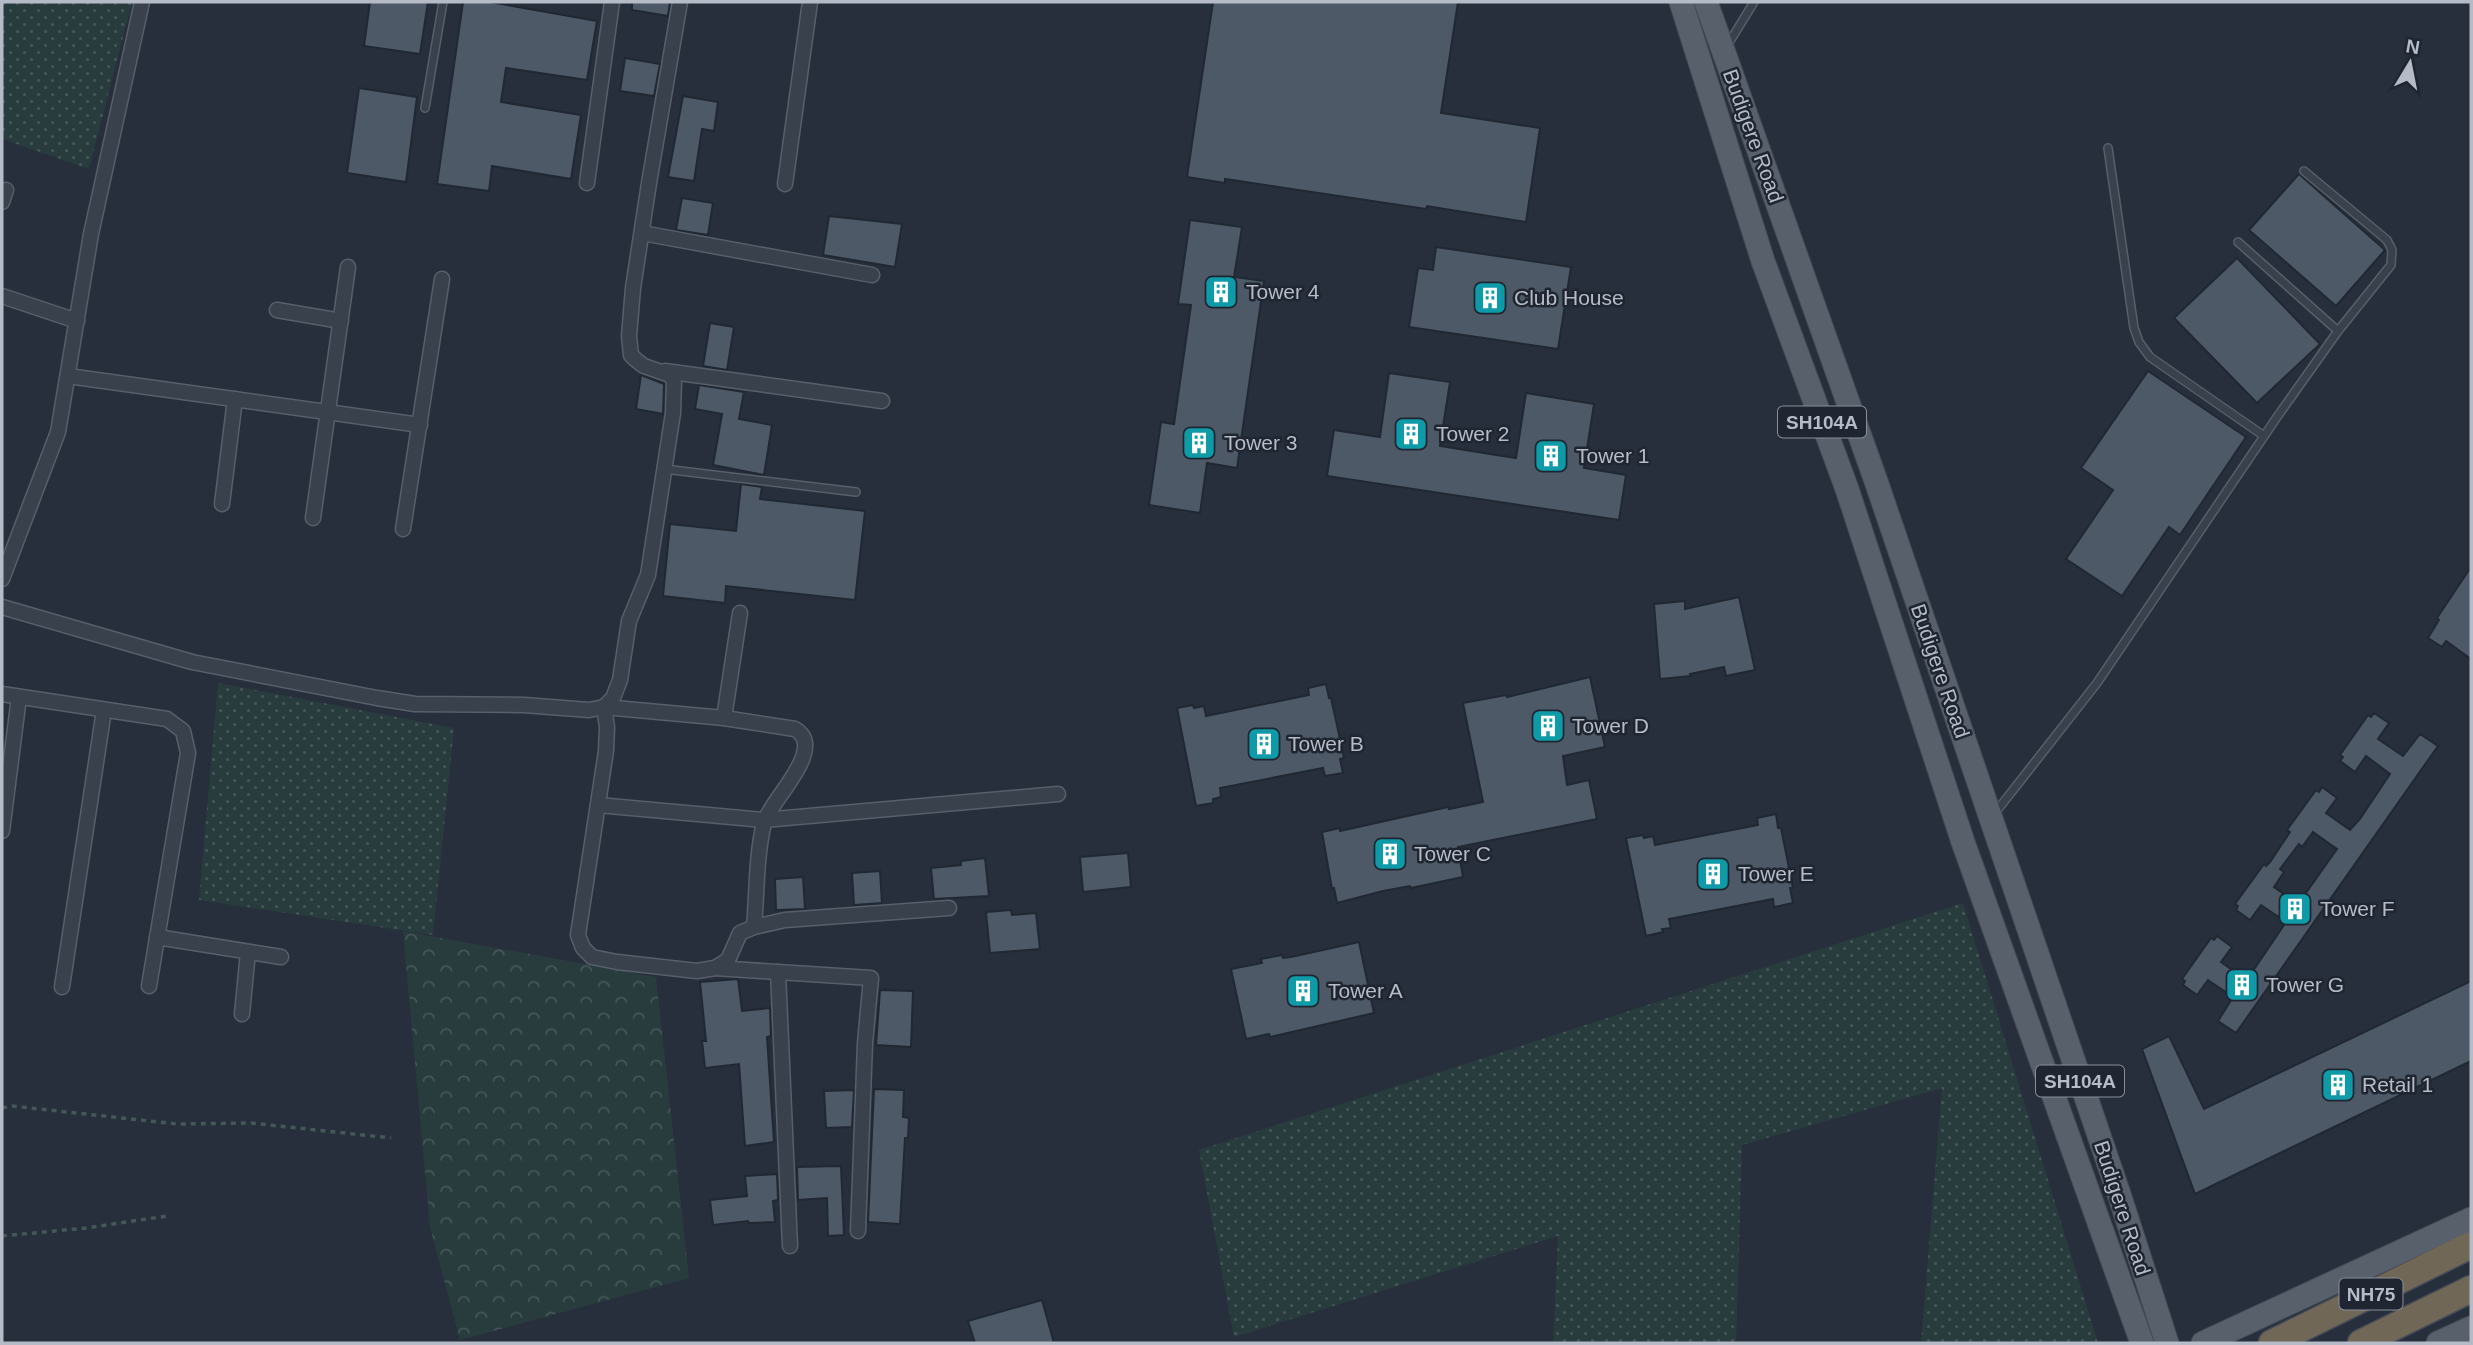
<svg xmlns="http://www.w3.org/2000/svg" width="2473" height="1345" viewBox="0 0 2473 1345" font-family="Arial,sans-serif">
  <defs>
    <pattern id="grass-dots" width="8" height="8" patternUnits="userSpaceOnUse" patternTransform="scale(1.75)"><rect width="8" height="8" fill="#293c3d"/><path d="M2 2h.1M6 6h.1" fill="none" stroke="#465658" stroke-width="1.8" stroke-linecap="round"/></pattern>
    <pattern id="forest-crowns" width="20" height="18" patternUnits="userSpaceOnUse" patternTransform="scale(1.75)"><rect width="20" height="18" fill="#293c3d"/><path d="M2 6a3 3 0 1 1 6 0M12 15a3 3 0 1 1 6 0" fill="none" stroke="#465658"/></pattern>
  </defs>
  <rect width="100%" height="100%" fill="#262f3b"/>
  <g fill="url(#grass-dots)">
    <path d="M2,2H132L89,169L2,139Z"/>
    <path d="M218,683L454,728L433,935L199,900Z"/>
    <path d="M1963,903L2098,1343H1921L1942,1088L1742,1145L1736,1343H1553L1558,1236L1234,1337L1199,1150Z"/>
  </g>
  <path fill="url(#forest-crowns)" d="M403,931L656,977L689,1278L460,1340L430,1227Z"/>
  <g fill="#4e5967" stroke="#202833" stroke-width="2" fill-rule="evenodd">
    <path d="M370,2H428L420,54L364,46Z"/>
    <path d="M463,2H490L597,21L587,80L506,68L501,102L581,115L571,179L492,166L489,191L437,184Z"/>
    <path d="M632,2H670L668,16L632,10Z"/>
    <path d="M1213,2H1458L1441,113L1540,128L1526,222L1427,206L1426,209L1225,179V183L1187,177Z"/>
    <path d="M625,58L660,64L654,96L620,91Z"/>
    <path d="M359,88L417,97L406,182L347,173Z"/>
    <path d="M683,96L718,102L714,131L702,129L694,181L668,177Z"/>
    <path d="M2299,174L2385,250L2336,306L2249,230Z"/>
    <path d="M682,198L713,203L708,235L676,230Z"/>
    <path d="M829,216L902,224L895,267L823,255Z"/>
    <path d="M1190,220L1242,227L1234,277L1264,281L1237,468L1207,463L1200,513L1149,505L1161,422L1174,424L1191,305L1178,304Z"/>
    <path d="M1436,247L1571,267L1558,349L1409,327L1418,268L1433,270Z"/>
    <path d="M2237,258L2320,344L2257,403L2174,318Z"/>
    <path d="M710,323L734,327L727,370L703,366Z"/>
    <path d="M2148,371L2246,437L2180,535L2169,527L2122,596L2066,559L2113,490L2081,468Z"/>
    <path d="M1389,373L1450,382L1440,446L1490,454L1516,458L1526,393L1594,404L1584,468L1626,475L1619,520L1327,476L1334,430L1380,437Z"/>
    <path d="M641,375L664,384L663,414L636,409Z"/>
    <path d="M699,385L744,392L739,419L772,425L764,475L713,465L722,414L695,409Z"/>
    <path d="M741,484L762,487L760,499L865,511L855,600L726,586L725,603L663,596L670,524L736,531Z"/>
    <path d="M2471,567V659L2446,641L2442,647L2428,638L2439,620L2437,618Z"/>
    <path d="M1739,597L1755,670L1726,676L1724,667L1690,674L1691,676L1660,679L1654,604L1685,601V609Z"/>
    <path d="M1590,677L1605,747L1563,756L1567,785L1589,780L1597,819L1458,847L1463,877L1411,888L1410,886L1383,891L1337,903L1334,888L1332,889L1322,832L1340,828V831L1448,807L1449,809L1483,802L1463,703L1506,695L1507,697Z"/>
    <path d="M1326,684L1329,698H1331L1340,739L1344,758L1340,759L1343,773L1325,776L1323,768L1220,788L1221,797L1213,799V803L1196,806L1177,708L1193,705L1194,708L1204,706L1206,716L1309,695L1308,688Z"/>
    <path d="M2374,713L2389,723L2378,739L2403,756L2420,734L2438,746L2236,1033L2218,1021L2233,997L2208,980L2197,995L2183,985L2185,981L2182,979L2211,938L2214,940L2217,936L2232,947L2221,962L2245,979L2255,968L2286,922L2261,905L2250,920L2236,910L2238,906L2235,904L2264,864L2266,866L2270,862L2290,832L2287,830L2316,790L2319,792L2322,787L2337,798L2326,813L2350,830L2360,819L2390,774L2366,756L2355,772L2340,761L2343,757L2340,755L2368,715L2371,717ZM2313,832L2337,849L2298,904L2274,887L2284,872L2280,869L2299,844L2302,847Z"/>
    <path d="M1776,814L1778,828H1781L1793,888H1790L1793,903L1774,907L1773,899L1669,919L1671,928L1662,929L1663,932L1646,936L1626,838L1643,835L1644,838L1653,836L1655,845L1758,825L1757,818Z"/>
    <path d="M1128,853L1131,887L1083,892L1080,857Z"/>
    <path d="M985,858L989,896L934,899L931,868L961,865V861Z"/>
    <path d="M880,871L882,903L854,905L852,873Z"/>
    <path d="M803,877L805,909L776,910L775,879Z"/>
    <path d="M1011,910L1012,915L1036,913L1040,949L990,953L986,912Z"/>
    <path d="M1359,942L1374,1013L1270,1037L1269,1034L1246,1039L1231,969L1262,963L1261,959L1282,955L1283,958L1291,957Z"/>
    <path d="M738,979L742,1011L770,1008L771,1036L767,1037L774,1142L745,1146L739,1064L705,1068L702,1041H706L700,982Z"/>
    <path d="M2471,981V1061L2195,1194L2142,1049L2169,1036L2204,1109Z"/>
    <path d="M880,990L913,991L911,1047L876,1045Z"/>
    <path d="M874,1089L904,1090L903,1117L909,1118L908,1138H905L900,1224L868,1222Z"/>
    <path d="M854,1090L852,1127L826,1128L824,1091Z"/>
    <path d="M841,1166L844,1235L828,1236L827,1198L798,1200L797,1167Z"/>
    <path d="M777,1174L778,1200L773,1201L775,1222L749,1223L748,1221L713,1225L710,1200L747,1196L745,1176Z"/>
    <path d="M1042,1300L1054,1343H975L968,1321Z"/>
  </g>
  <g fill="none" stroke-linecap="round" stroke-linejoin="round">
    <defs>
      <g id="lane">
        <path d="M1727,46L1754,2"/>
        <path d="M425,108L443,2"/>
        <path d="M2108,148L2134,328L2139,342L2150,357L2264,436"/>
        <path d="M2238,242L2338,331"/>
        <path d="M664,469L856,492"/>
        <path d="M1995,813L2097,683L2277,417L2338,331L2391,265L2392,250L2387,240L2304,171"/>
      </g>
      <g id="street">
        <path d="M587,183L612,2"/>
        <path d="M785,184L810,2"/>
        <path d="M2,202L6,190"/>
        <path d="M642,233L872,275"/>
        <path d="M2,296L77,321"/>
        <path d="M277,310L341,321"/>
        <path d="M665,371L882,401"/>
        <path d="M68,376L420,425"/>
        <path d="M222,504L235,399"/>
        <path d="M313,518L348,267"/>
        <path d="M403,529L442,279"/>
        <path d="M2,579L58,432L91,234L142,2"/>
        <path d="M2,607L192,662L377,698L415,704L524,705L589,710L604,707L724,718L795,729C828,749 770,800 764,823C756,856 757,893 754,927"/>
        <path d="M2,694L167,719L183,731L188,753L149,986"/>
        <path d="M604,707L613,698L620,680L629,621L648,575L673,413L674,381L670,375L644,366L636,360L631,355L629,336L633,288L649,183L680,2"/>
        <path d="M604,707L607,727L606,751L578,935L583,948L592,957L617,962L697,971L715,968L728,960L740,933L754,927L785,920L949,908"/>
        <path d="M724,718L740,613"/>
        <path d="M598,805L764,820L1058,794"/>
        <path d="M2,831L19,697"/>
        <path d="M157,937L281,957"/>
        <path d="M715,968L871,978L865,1043L858,1231"/>
        <path d="M778,972L790,1246"/>
        <path d="M62,987L104,710"/>
        <path d="M242,1014L248,952"/>
      </g>
      <g id="primary">
        <path d="M1681,2L1763,261L1847,489L1963,842L2142,1343"/>
        <path d="M1706,2L1877,484L2119,1194L2167,1343"/>
        <path d="M2203,1343L2471,1219"/>
        <path d="M2438,1343L2471,1328"/>
      </g>
      <g id="highway">
        <path d="M2272,1343L2471,1245"/>
        <path d="M2361,1343L2471,1289"/>
      </g>
    </defs>
    <use href="#lane" stroke="#575f6a" stroke-width="10"/>
    <use href="#street" stroke="#575f6a" stroke-width="17"/>
    <use href="#primary" stroke="#424a55" stroke-width="25"/>
    <use href="#highway" stroke="#444c57" stroke-width="29"/>
    <g stroke="#46575a" stroke-width="3.5" stroke-dasharray="5 5" stroke-linecap="butt">
      <path d="M2,1108L12,1106L177,1124L251,1123L391,1138"/>
      <path d="M2,1236L86,1228L167,1216"/>
    </g>
    <use href="#lane" stroke="#39414c" stroke-width="7"/>
    <use href="#street" stroke="#39414c" stroke-width="14"/>
    <use href="#primary" stroke="#58606c" stroke-width="23"/>
    <use href="#highway" stroke="#716757" stroke-width="26"/>
  </g>
  <defs>
    <symbol id="building-square" viewBox="-11 -11 22 22"><rect x="-9" y="-9" width="18" height="18" rx="4" fill="#0f9aa8" stroke="#1f2631"/><path d="M-4-6H4V6H1V3H-1V6H-4ZM-2.5-4.3h1.7v1.8h-1.7ZM.8-4.3h1.7v1.8H.8ZM-2.5-1h1.7V.8h-1.7ZM.8-1h1.7V.8H.8Z" fill="#fff"/></symbol>
  </defs>
  <g fill-rule="evenodd">
    <use href="#building-square" x="1202" y="273" width="38" height="38"/>
    <use href="#building-square" x="1471" y="279" width="38" height="38"/>
    <use href="#building-square" x="1392" y="415" width="38" height="38"/>
    <use href="#building-square" x="1180" y="424" width="38" height="38"/>
    <use href="#building-square" x="1532" y="437" width="38" height="38"/>
    <use href="#building-square" x="1529" y="707" width="38" height="38"/>
    <use href="#building-square" x="1245" y="725" width="38" height="38"/>
    <use href="#building-square" x="1371" y="835" width="38" height="38"/>
    <use href="#building-square" x="1694" y="855" width="38" height="38"/>
    <use href="#building-square" x="2276" y="890" width="38" height="38"/>
    <use href="#building-square" x="2223" y="966" width="38" height="38"/>
    <use href="#building-square" x="1284" y="972" width="38" height="38"/>
    <use href="#building-square" x="2319" y="1066" width="38" height="38"/>
  </g>
  <g text-anchor="middle" stroke-width="5" stroke-linejoin="round" paint-order="stroke">
    <g fill="#1f2631" stroke="#888f9a" stroke-width="2">
      <rect x="1778" y="406.5" width="88" height="31" rx="5"/>
      <rect x="2036" y="1065.5" width="88" height="31" rx="5"/>
      <rect x="2339.5" y="1278.5" width="63" height="31" rx="5"/>
    </g>
    <g font-size="19" font-weight="bold" fill="#b5bcc7">
      <text x="1822" y="429">SH104A</text>
      <text x="2080" y="1088">SH104A</text>
      <text x="2371" y="1301">NH75</text>
    </g>
    <g font-size="21" fill="#b5bcc7" stroke="#1f2631">
      <text transform="translate(1753 136) rotate(70)" y="7">Budigere Road</text>
      <text transform="translate(1940 671) rotate(71)" y="7">Budigere Road</text>
      <text transform="translate(2122 1208) rotate(72)" y="7">Budigere Road</text>
    </g>
    <g font-size="21" fill="#b5bcc7" stroke="#1f2631" text-anchor="start">
      <text x="1246" y="299">Tower 4</text>
      <text x="1514" y="305">Club House</text>
      <text x="1436" y="441">Tower 2</text>
      <text x="1224" y="450">Tower 3</text>
      <text x="1576" y="463">Tower 1</text>
      <text x="1572" y="733">Tower D</text>
      <text x="1288" y="751">Tower B</text>
      <text x="1414" y="861">Tower C</text>
      <text x="1738" y="881">Tower E</text>
      <text x="2320" y="916">Tower F</text>
      <text x="2266" y="992">Tower G</text>
      <text x="1328" y="998">Tower A</text>
      <text x="2362" y="1092">Retail 1</text>
    </g>
  </g>
  <rect width="2473" height="1345" fill="none" stroke="#b5bcc7" stroke-width="7"/>
  <g transform="translate(2410 63) rotate(10)" stroke="#1f2631" stroke-width="5" paint-order="stroke">
  <path d="M0-5L12 26L0 18L-12 26Z" fill="#b5bcc7"/>
  <text y="-10" font-size="19" font-weight="bold" text-anchor="middle" fill="#b5bcc7">N</text>
  </g>
</svg>
